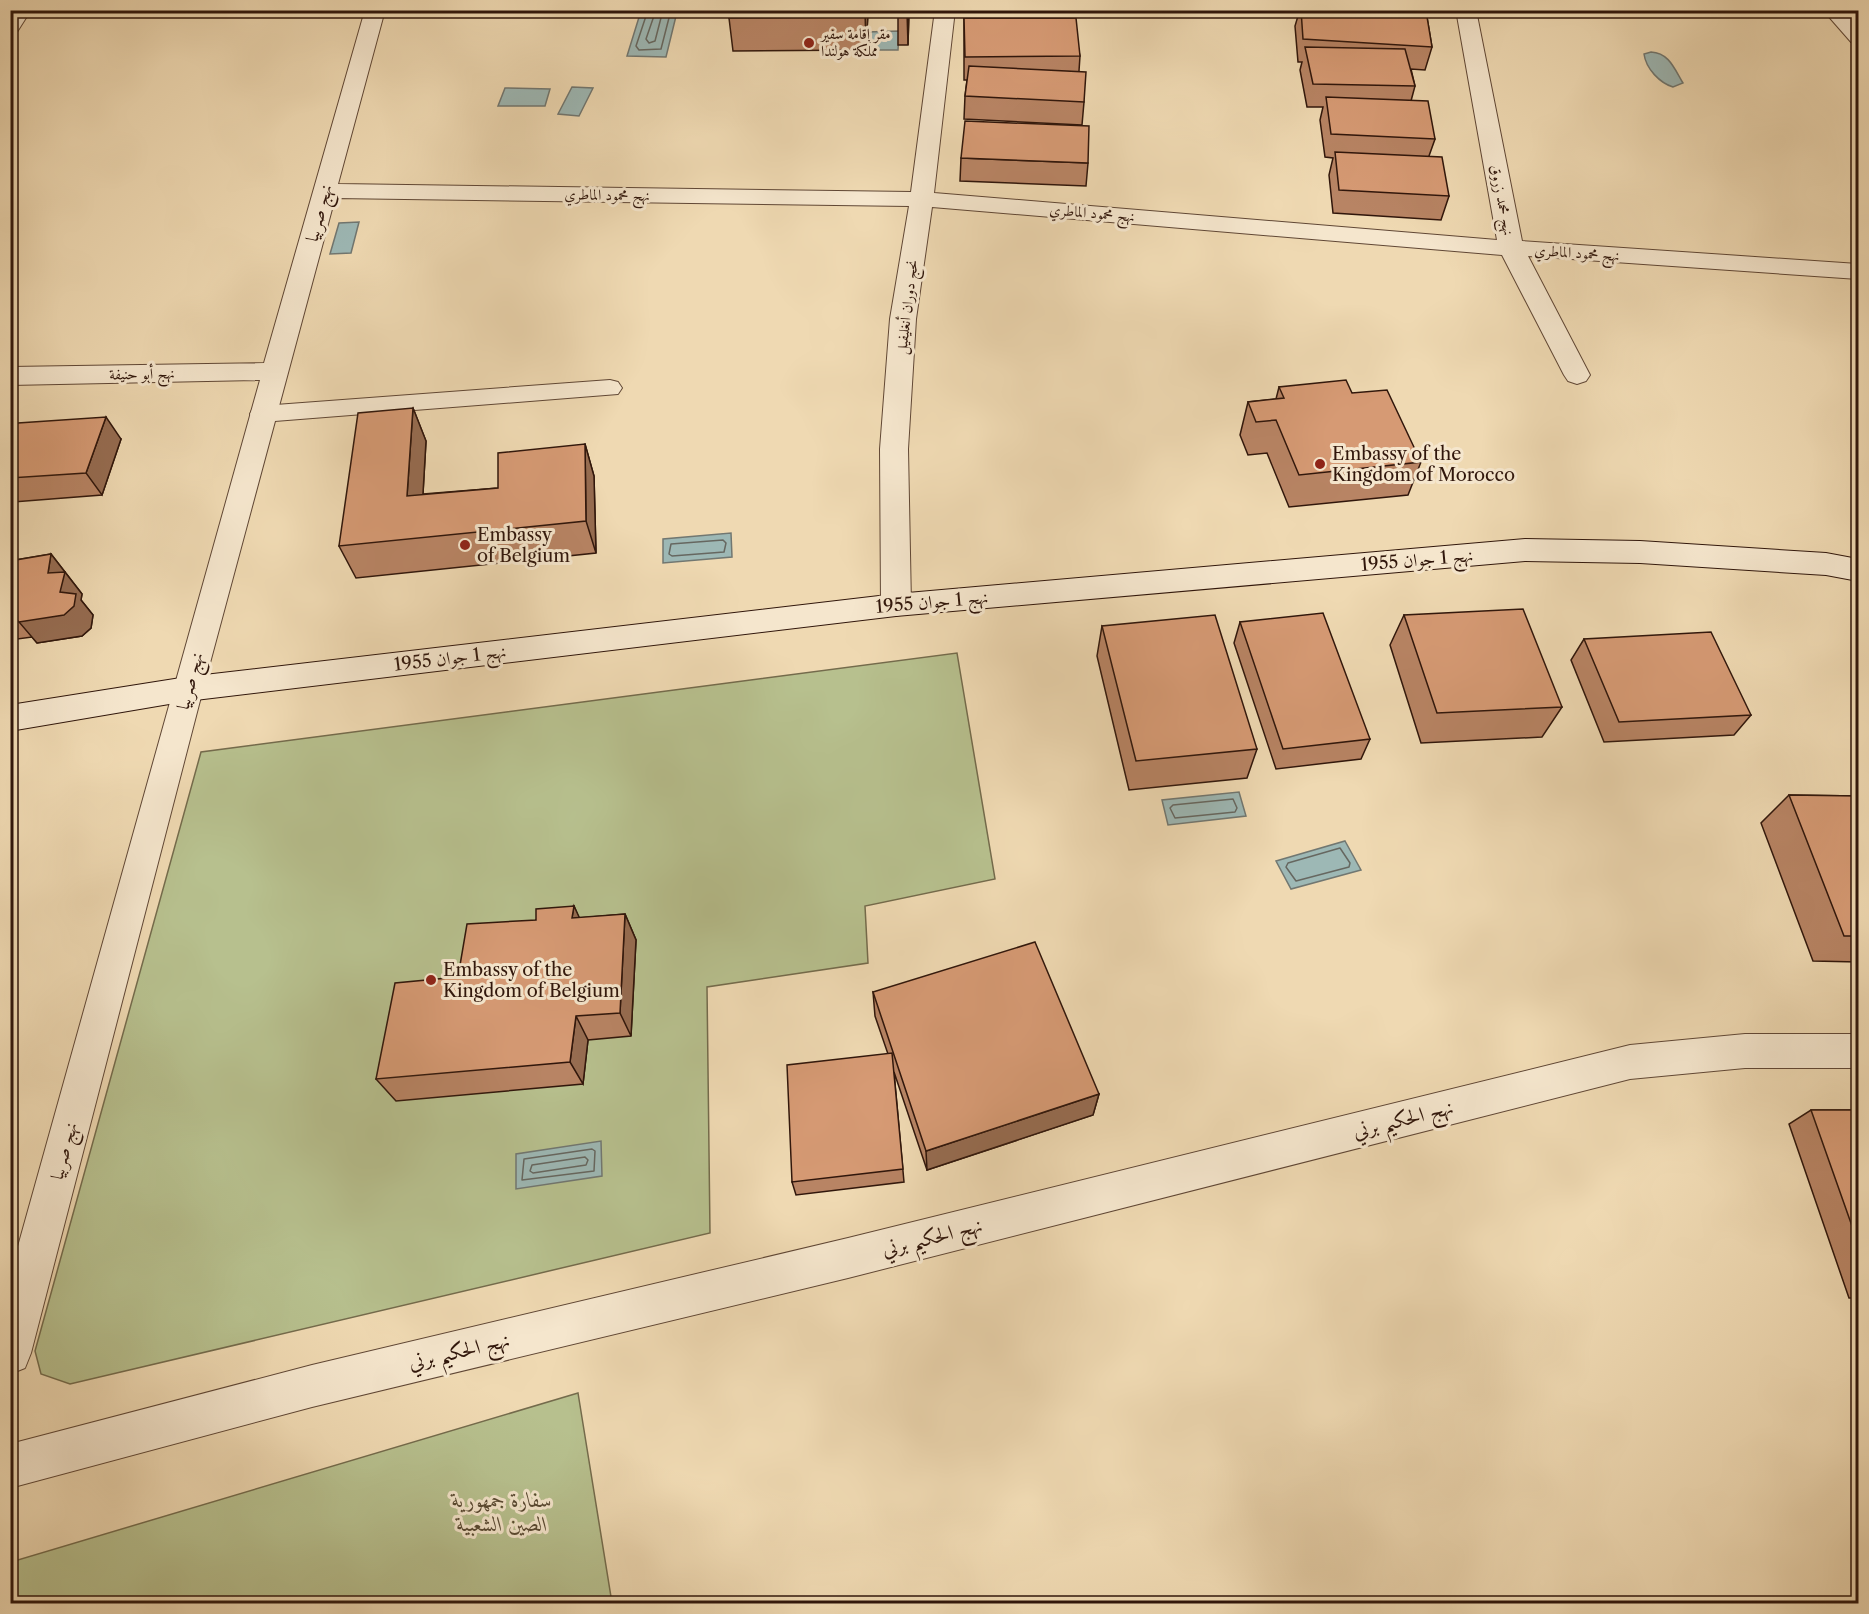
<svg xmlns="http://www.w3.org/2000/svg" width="1869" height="1614" viewBox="0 0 1869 1614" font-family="'Libre Caslon Text',Amiri,serif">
  <rect width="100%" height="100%" fill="#efd9b2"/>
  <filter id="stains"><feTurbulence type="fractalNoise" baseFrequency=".00333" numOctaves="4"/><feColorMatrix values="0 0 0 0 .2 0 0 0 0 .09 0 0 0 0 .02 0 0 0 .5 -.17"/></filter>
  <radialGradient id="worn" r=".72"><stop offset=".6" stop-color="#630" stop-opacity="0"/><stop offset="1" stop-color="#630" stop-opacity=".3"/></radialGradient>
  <g fill="#b7c08e" stroke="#746b4c" stroke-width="1.5">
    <path d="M957,653L995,879L865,906L868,963L707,987L710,1233L70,1384L41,1374L35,1351L201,752Z"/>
    <path d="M578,1393L612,1603H11V1562Z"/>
  </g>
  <g fill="#9db8b5" stroke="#717771" stroke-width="1.5">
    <path d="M677,12L666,57L627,56L640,14Z"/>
    <path d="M899,31L898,50H866L867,32Z"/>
    <path d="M1651,52C1669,53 1674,68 1683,83L1673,87C1660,83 1646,69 1644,54Z"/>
    <path d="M572,87L593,88L579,116L558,114Z"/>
    <path d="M505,88L550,89L545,106H498Z"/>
    <path d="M359,222L351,253L330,254L339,223Z"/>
    <path d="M731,533L732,557L663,563V539Z"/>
    <path d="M1239,792L1246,816L1168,825L1162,800Z"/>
    <path d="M1345,841L1361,870L1291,889L1276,861Z"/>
    <path d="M601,1141L602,1176L516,1189V1154Z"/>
  </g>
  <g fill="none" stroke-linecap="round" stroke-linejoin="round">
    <g stroke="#666760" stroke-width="1.5">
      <path d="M648,10L636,46L639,50L661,49L671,10"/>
      <path d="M656,10L646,39L649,43L655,41L663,10"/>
      <path d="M723,540L726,543L724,552L672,556L669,554L671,544Z"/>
      <path d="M1233,799L1237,808L1235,812L1175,818L1170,808L1173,805Z"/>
      <path d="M1340,848L1350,863L1349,867L1296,881L1286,867L1288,863Z"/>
      <path d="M592,1149L595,1151L594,1171L522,1180L524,1159Z"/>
      <path d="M585,1157L588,1160L586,1165L533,1173L530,1171L532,1165Z"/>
    </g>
    <defs>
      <path id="lane" d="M610,380L618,382L622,388L618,394L262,422L253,420L250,414L253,408L262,406Z"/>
      <g id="street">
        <path d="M11,10H31L17,32L10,34Z"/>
        <path d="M365,10H385L338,184L911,192L935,10H955L934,193L1497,240L1456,10H1476L1522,241L1858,264V279L1528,256L1590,375L1586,381L1577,384L1568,381L1564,375L1502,255L932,207L916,319L908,449L911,605L907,613L896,616L885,613L881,605L880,449L890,319L909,206L335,198L203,689L31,1353L25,1368L10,1374V1275L260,380L10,385V367L264,363Z"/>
        <path d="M1823,10H1844L1858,26V44L1851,42Z"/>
        <path d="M1745,1034H1858V1068H1745L1630,1079L848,1278L312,1407L10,1488V1444L312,1365L848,1238L1630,1045Z"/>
      </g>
      <path id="secondary" d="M1525,539L1640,541L1826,553L1858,559V581L1826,575L1640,563L1525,561L896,616L187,701L10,731V705L187,677L896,594Z"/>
    </defs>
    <use href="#lane" stroke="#604735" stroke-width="2"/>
    <use href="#street" stroke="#604735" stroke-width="2"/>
    <use href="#secondary" stroke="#30160b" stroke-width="2"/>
    <use href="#lane" fill="#f5e6cd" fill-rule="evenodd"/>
    <use href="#street" fill="#f5e6cd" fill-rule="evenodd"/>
    <use href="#secondary" fill="#f5e6cd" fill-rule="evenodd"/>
  </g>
  <g fill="#b88464" stroke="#30160b" stroke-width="1.5">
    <path d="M730,10H909L908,45H898V12H868L866,50L733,51L729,18Z"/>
    <path d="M990,10H1071V18L1080,56L1079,71L1084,102L1082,125L964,119L965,96L967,80H964V18H990Z"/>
    <path d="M1283,10L1426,11L1432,47L1425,70L1411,69L1415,86L1411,101L1435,139L1429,156L1449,196L1441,220L1333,213L1329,175L1333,158L1325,157L1320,120L1323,107H1307L1300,70L1302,62H1298L1295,26L1298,16L1283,15Z"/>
    <path d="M961,158L1088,163L1086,186L960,181Z"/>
    <path d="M1279,387L1352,393L1421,462L1408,495L1289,507L1267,453L1248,455L1240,435L1248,402L1276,399Z"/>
    <path d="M413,408L426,441L423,494L498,488L585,444L594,476L596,553L356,578L339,546Z"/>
    <path d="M121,439L102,495L13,502L10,499V442Z"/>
    <path d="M51,554L82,594L81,600L93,615L91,628L82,636L37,643L32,637L10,640V561Z"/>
    <path d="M1404,615L1562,707L1542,737L1421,743L1390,645Z"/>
    <path d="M1240,622L1370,739L1361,759L1276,769L1234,643Z"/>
    <path d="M1102,626L1257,749L1247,778L1129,790L1097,656Z"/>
    <path d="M1584,639L1751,715L1734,735L1604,742L1571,660Z"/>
    <path d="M1789,795L1858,796V962L1813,961L1761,823Z"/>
    <path d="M574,906L579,918L625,914L636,940L631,1036L588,1040L583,1084L396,1101L376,1079L458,977L536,920Z"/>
    <path d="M873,992L1099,1094L1093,1115L927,1170L894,1072L904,1182L796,1195L792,1182L888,1054L875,1016Z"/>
    <path d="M1811,1110H1858V1298H1849L1789,1124Z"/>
  </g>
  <g fill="#966c51" stroke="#30160b" stroke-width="1.5">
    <path d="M865,10H868V12L866,50Z"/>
    <path d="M907,10H909L908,45L907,12Z"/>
    <path d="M413,408L426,441L421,528L407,496Z"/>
    <path d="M106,417L121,439L102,495L86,473Z"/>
    <path d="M585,444L594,476L596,553L586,521Z"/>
    <path d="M51,554L82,594L81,600L93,615L91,628L82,636L37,643L19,622L60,592L48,573Z"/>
    <path d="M574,906L586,932L572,918Z"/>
    <path d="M625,914L636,940L631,1036L620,1013Z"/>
    <path d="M576,1016L588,1040L583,1084L570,1062Z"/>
    <path d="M1099,1094L1093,1115L927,1170L926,1151Z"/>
  </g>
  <g fill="#d69a74" stroke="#30160b" stroke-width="1.5">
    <path d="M730,10H865L864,17L729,18Z"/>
    <rect x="898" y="10" width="9" height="2"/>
    <path d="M1301,10L1426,11L1432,47L1303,39Z"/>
    <path d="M964,18H1076L1080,56L965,57Z"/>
    <path d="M1305,47L1405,49L1415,86L1313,84Z"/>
    <path d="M969,66L1086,72L1084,102L965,96Z"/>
    <path d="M1326,97L1428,101L1435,139L1331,134Z"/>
    <path d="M965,121L1089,126L1088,163L961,158Z"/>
    <path d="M1335,152L1442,157L1449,196L1339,190Z"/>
    <path d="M1346,380L1352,393L1387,390L1421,462L1299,475L1276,420L1256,422L1248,402L1284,398L1279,387Z"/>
    <path d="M413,408L407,496L498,488V453L585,444L586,521L339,546L358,413Z"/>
    <path d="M106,417L86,473L10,478V442L18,423Z"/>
    <path d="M51,554L48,573L65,572L60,592L76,594L74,606L64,615L19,622L13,616H10V561Z"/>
    <path d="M1523,609L1562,707L1437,713L1404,615Z"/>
    <path d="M1323,613L1370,739L1283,749L1240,622Z"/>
    <path d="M1215,615L1257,749L1136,761L1102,626Z"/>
    <path d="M1711,632L1751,715L1619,722L1584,639Z"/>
    <path d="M1789,795L1858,796V936H1844Z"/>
    <path d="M574,906L572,918L625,914L620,1013L576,1016L570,1062L376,1079L395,983L458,977L467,924L536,920V909Z"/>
    <path d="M1035,942L1099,1094L926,1151L873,992Z"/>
    <path d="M892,1053L903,1169L792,1182L787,1065Z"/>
    <path d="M1811,1110H1858V1243Z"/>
  </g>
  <g fill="#8f2418" stroke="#f5e6cd" stroke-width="2">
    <circle cx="809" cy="43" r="6"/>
    <circle cx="1320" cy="464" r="6"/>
    <circle cx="465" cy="545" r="6"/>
    <circle cx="431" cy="980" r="6"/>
  </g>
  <g text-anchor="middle" stroke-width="6" stroke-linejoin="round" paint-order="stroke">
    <g font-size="15" fill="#30160b" stroke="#f5e6cd" text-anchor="start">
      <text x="821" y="39">مقر إقامة سفير<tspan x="821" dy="17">مملكة هولندا</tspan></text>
    </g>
    <g font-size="15" fill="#30160b" stroke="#f5e6cd">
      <text transform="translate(607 195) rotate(1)" y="5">نهج محمود الماطري</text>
      <text transform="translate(1502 200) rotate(79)" y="5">نهج محمد زروق</text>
      <text transform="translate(1092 213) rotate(5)" y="5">نهج محمود الماطري</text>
      <text transform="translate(1577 253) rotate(4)" y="5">نهج محمود الماطري</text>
      <text transform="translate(907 307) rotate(-83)" y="5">نحج دوران أنغليفيل</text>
      <text transform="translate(142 374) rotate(-1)" y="5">نهج أبو حنيفة</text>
    </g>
    <g font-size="18" fill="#30160b" stroke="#f5e6cd">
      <text transform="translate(319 213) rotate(-75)" y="6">نهج صربيا</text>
      <text transform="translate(1417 560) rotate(-5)" y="6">نهج 1 جوان 1955</text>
      <text transform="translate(932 602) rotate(-5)" y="6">نهج 1 جوان 1955</text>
      <text transform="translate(450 658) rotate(-7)" y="6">نهج 1 جوان 1955</text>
      <text transform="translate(190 681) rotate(-75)" y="6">نهج صربيا</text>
      <text transform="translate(64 1151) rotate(-75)" y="6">نهج صربيا</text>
    </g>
    <g font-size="18" fill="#30160b" stroke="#f5e6cd" text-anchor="start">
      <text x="1332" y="460">Embassy of the<tspan x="1332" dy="21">Kingdom of Morocco</tspan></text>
      <text x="477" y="541">Embassy<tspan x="477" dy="21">of Belgium</tspan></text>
      <text x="443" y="976">Embassy of the<tspan x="443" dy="21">Kingdom of Belgium</tspan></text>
    </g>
    <g font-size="21" fill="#30160b" stroke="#f5e6cd">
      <text transform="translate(1403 1119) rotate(-14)" y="7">نهج الحكيم برني</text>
      <text transform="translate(932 1237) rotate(-14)" y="7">نهج الحكيم برني</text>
      <text transform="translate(459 1351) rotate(-13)" y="7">نهج الحكيم برني</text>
    </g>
    <g font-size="21" font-style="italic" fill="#584932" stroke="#f5e6cd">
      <text x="502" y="1507">سفارة جمهورية<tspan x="502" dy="24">الصين الشعبية</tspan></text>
    </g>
  </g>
  <rect width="1869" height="1614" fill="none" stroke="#efd9b2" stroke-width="36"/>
  <rect x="12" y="12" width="1845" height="1590" fill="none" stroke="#30160b" stroke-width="3"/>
  <rect x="18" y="18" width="1833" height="1578" fill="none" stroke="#30160b" stroke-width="1.5"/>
  <rect width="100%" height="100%" filter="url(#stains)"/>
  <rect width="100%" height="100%" fill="url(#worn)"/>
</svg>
